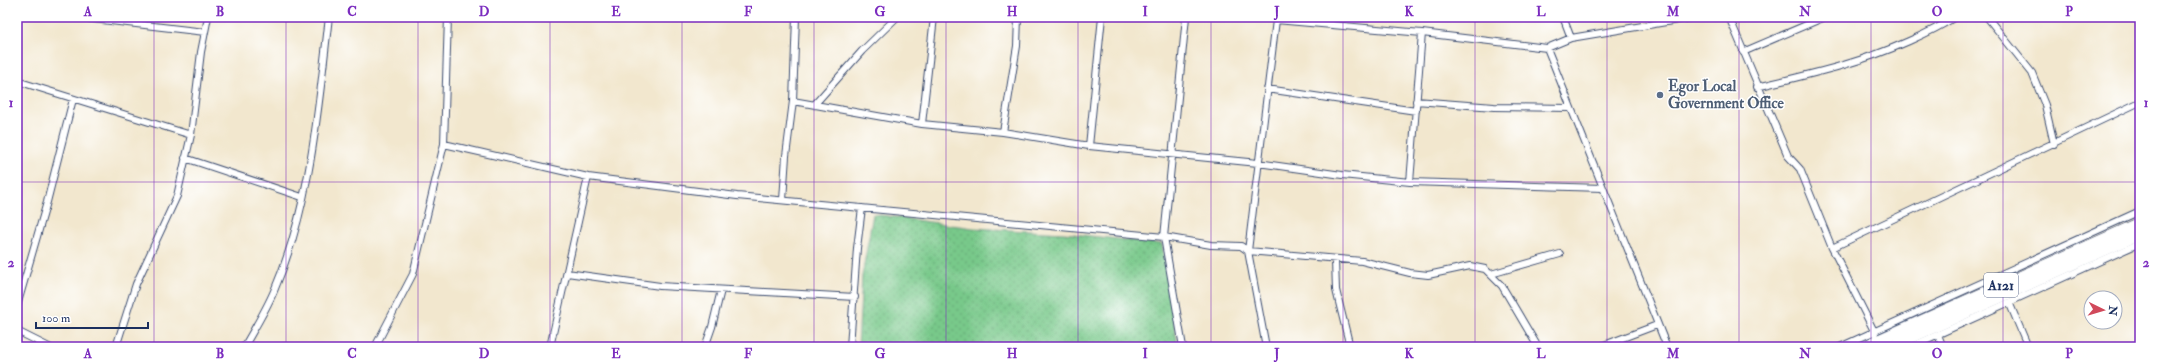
<svg xmlns="http://www.w3.org/2000/svg" width="2157" height="364" viewBox="0 0 2157 364" font-family="'IM FELL Double Pica',serif">
  <style>
    .grass { fill: url(#grass-dots); stroke: #4a7c74 }
    .lines { fill: none; stroke-linecap: round; stroke-linejoin: round }
    .minor-casing { stroke: #3b4b6f; stroke-width: 8 }
    .trunk-casing { stroke: #3b4b6f; stroke-width: 12 }
    .minor { stroke: #fff; stroke-width: 6 }
    .trunk { stroke: #fff; stroke-width: 11 }
    .grid { fill: none; stroke: #7b2cbf; stroke-width: 1; stroke-opacity: 0.55 }
    .service-dot { fill: #5c6f8a; stroke: #fff; stroke-width: 1.5 }
    .labels { text-anchor: middle; dominant-baseline: central; stroke-width: 3; stroke-linejoin: round; paint-order: stroke }
    .shield { fill: #fff; stroke: #5f6d8e; stroke-width: 1 }
    .shield-label { font-size: 14px; font-weight: bold; fill: #1b2f5e }
    .service-label { font-size: 15px; font-weight: bold; fill: #4e5e75; stroke: #fff; text-anchor: start }
    .neatline { fill: none; stroke: #7b2cbf; stroke-width: 1.5 }
    .grid-label { font-size: 13px; text-anchor: middle; font-weight: bold; fill: #7b2cbf }
  </style>
  <defs>
    <pattern id="grass-dots" width="8" height="8" patternUnits="userSpaceOnUse"><rect width="8" height="8" fill="#78c98a"/><path d="M2 2h.1M6 6h.1" fill="none" stroke="#62a474" stroke-width="1.8" stroke-linecap="round"/></pattern>
  </defs>
  <rect width="100%" height="100%" fill="#fff"/>
  <filter id="ink" filterUnits="userSpaceOnUse"><feTurbulence type="fractalNoise" baseFrequency=".025" numOctaves="2"/><feDisplacementMap in="SourceGraphic" scale="8" xChannelSelector="R" yChannelSelector="G"/><feConvolveMatrix kernelMatrix="1 2 1 2 8 2 1 2 1" color-interpolation-filters="sRGB"/></filter>
  <filter id="wash" filterUnits="userSpaceOnUse"><feTurbulence type="fractalNoise" baseFrequency=".012" numOctaves="4" result="noise"/><feDisplacementMap in="SourceGraphic" scale="16" xChannelSelector="R" yChannelSelector="G"/><feGaussianBlur stdDeviation="0.9" result="paint"/><feColorMatrix in="noise" values="0 0 0 0 0 0 0 0 0 0 0 0 0 0 0 0 0 1.4 0 .05"/><feComposite in="paint" operator="in"/></filter>
  <g filter="url(#wash)">
    <rect width="100%" height="100%" fill="#f2e7ce"/>
    <path class="grass" d="M873 214 973 228 1064 233 1162 244 1178 347H858L862 276Z"/>
  </g>
  <g filter="url(#ink)">
    <g class="lines">
      <defs>
        <path id="minor" d="M76 17 205 32
          M1276 17V20L1422 33 1547 48 1571 38 1696 17
          M1563 17 1571 38
          M1729 17 1788 156 1800 169 1832 248 1875 333
          M1987 17 2032 73 2045 105 2054 144
          M1547 48 1667 347
          M1743 52 1825 17
          M17 81 191 135
          M1757 87C1811 74 1858 64 1909 41 1925 34 1940 27 1955 17
          M1267 89 1416 111
          M793 101 922 124 1003 132 1089 146 1258 163 1342 175 1410 182 1603 188
          M1416 101 1494 107 1570 108
          M814 105 862 51 897 17
          M922 124 934 17
          M1003 132 1017 46 1018 17
          M444 144 588 177 737 196 1164 237 1211 245 1241 246 1248 251 1362 261 1410 273 1428 275 1470 266 1485 269 1502 286 1538 347
          M1089 146 1102 17
          M185 158 302 197
          M1410 182 1422 33
          M783 200 786 156 793 101 796 17
          M1832 248 2140 102
          M1335 260 1336 290 1350 347
          M567 273 660 286 855 297
          M1491 274 1560 254
          M2009 302 2028 347
          M17 306 47 202 73 99
          M17 331 49 347
          M1938 335 1943 347
          M116 347 136 284 177 196 191 135 201 52 208 17
          M244 347C254 329 266 310 274 291 311 205 318 109 329 17
          M375 347 413 274 444 144 448 17
          M550 347 588 177
          M705 347 712 327 721 290
          M850 347 857 248 862 208
          M1183 347 1164 237 1186 17
          M1266 347 1248 251 1276 20
          M1599 347 1657 325
          M1840 347 2140 211
          M1910 347 2140 243"/>
        <path id="trunk" d="M1863 347 2140 223
          M1890 347 2140 234"/>
      </defs>
      <use href="#minor" class="minor-casing"/>
      <use href="#trunk" class="trunk-casing"/>
      <use href="#minor" class="minor"/>
      <use href="#trunk" class="trunk"/>
    </g>
  </g>
  <path class="grid" d="M154 17V347M286 17V347M418 17V347M550 17V347M682 17V347M814 17V347M946 17V347M1078 17V347M1211 17V347M1343 17V347M1475 17V347M1607 17V347M1739 17V347M1871 17V347M2003 17V347M17 182H2140"/>
  <circle class="service-dot" cx="1660" cy="95" r="4"/>
  <g class="labels">
    <rect class="shield" x="1984" y="273" width="34" height="24" rx="3"/>
    <g class="shield-label">
      <text x="2001" y="285">A121</text>
    </g>
    <g class="service-label">
      <text x="1668" y="86">Egor Local<tspan x="1668" dy="17">Government Office</tspan></text>
    </g>
  </g>
  <rect width="2157" height="364" fill="none" stroke="#fff" stroke-width="44"/>
  <g transform="translate(2103 310) rotate(95)"><circle r="19" fill="#ffffff" stroke="#a4acbf"/>
  <path d="M0-3L7 15L0 10L-7 15Z" fill="#d1495b"/>
  <text y="-6" font-size="11" font-weight="bold" text-anchor="middle" fill="#1b2f5e">N</text>
  </g>
  <path d="M36 322v6h112v-6" fill="none" stroke="#1b2f5e" stroke-width="2"/>
  <text x="42" y="322" font-size="12" fill="#1b2f5e" stroke="#ffffff" stroke-width="3" paint-order="stroke">100 m</text>
  <rect x="22" y="22" width="2113" height="320" class="neatline"/>
  <g class="grid-label">
    <text x="88" y="16">A</text>
    <text x="220" y="16">B</text>
    <text x="352" y="16">C</text>
    <text x="484" y="16">D</text>
    <text x="616" y="16">E</text>
    <text x="748" y="16">F</text>
    <text x="880" y="16">G</text>
    <text x="1012" y="16">H</text>
    <text x="1145" y="16">I</text>
    <text x="1277" y="16">J</text>
    <text x="1409" y="16">K</text>
    <text x="1541" y="16">L</text>
    <text x="1673" y="16">M</text>
    <text x="1805" y="16">N</text>
    <text x="1937" y="16">O</text>
    <text x="2069" y="16">P</text>
    <text x="11" y="107">1</text>
    <text x="2146" y="107">1</text>
    <text x="11" y="267">2</text>
    <text x="2146" y="267">2</text>
    <text x="88" y="358">A</text>
    <text x="220" y="358">B</text>
    <text x="352" y="358">C</text>
    <text x="484" y="358">D</text>
    <text x="616" y="358">E</text>
    <text x="748" y="358">F</text>
    <text x="880" y="358">G</text>
    <text x="1012" y="358">H</text>
    <text x="1145" y="358">I</text>
    <text x="1277" y="358">J</text>
    <text x="1409" y="358">K</text>
    <text x="1541" y="358">L</text>
    <text x="1673" y="358">M</text>
    <text x="1805" y="358">N</text>
    <text x="1937" y="358">O</text>
    <text x="2069" y="358">P</text>
  </g>
</svg>
